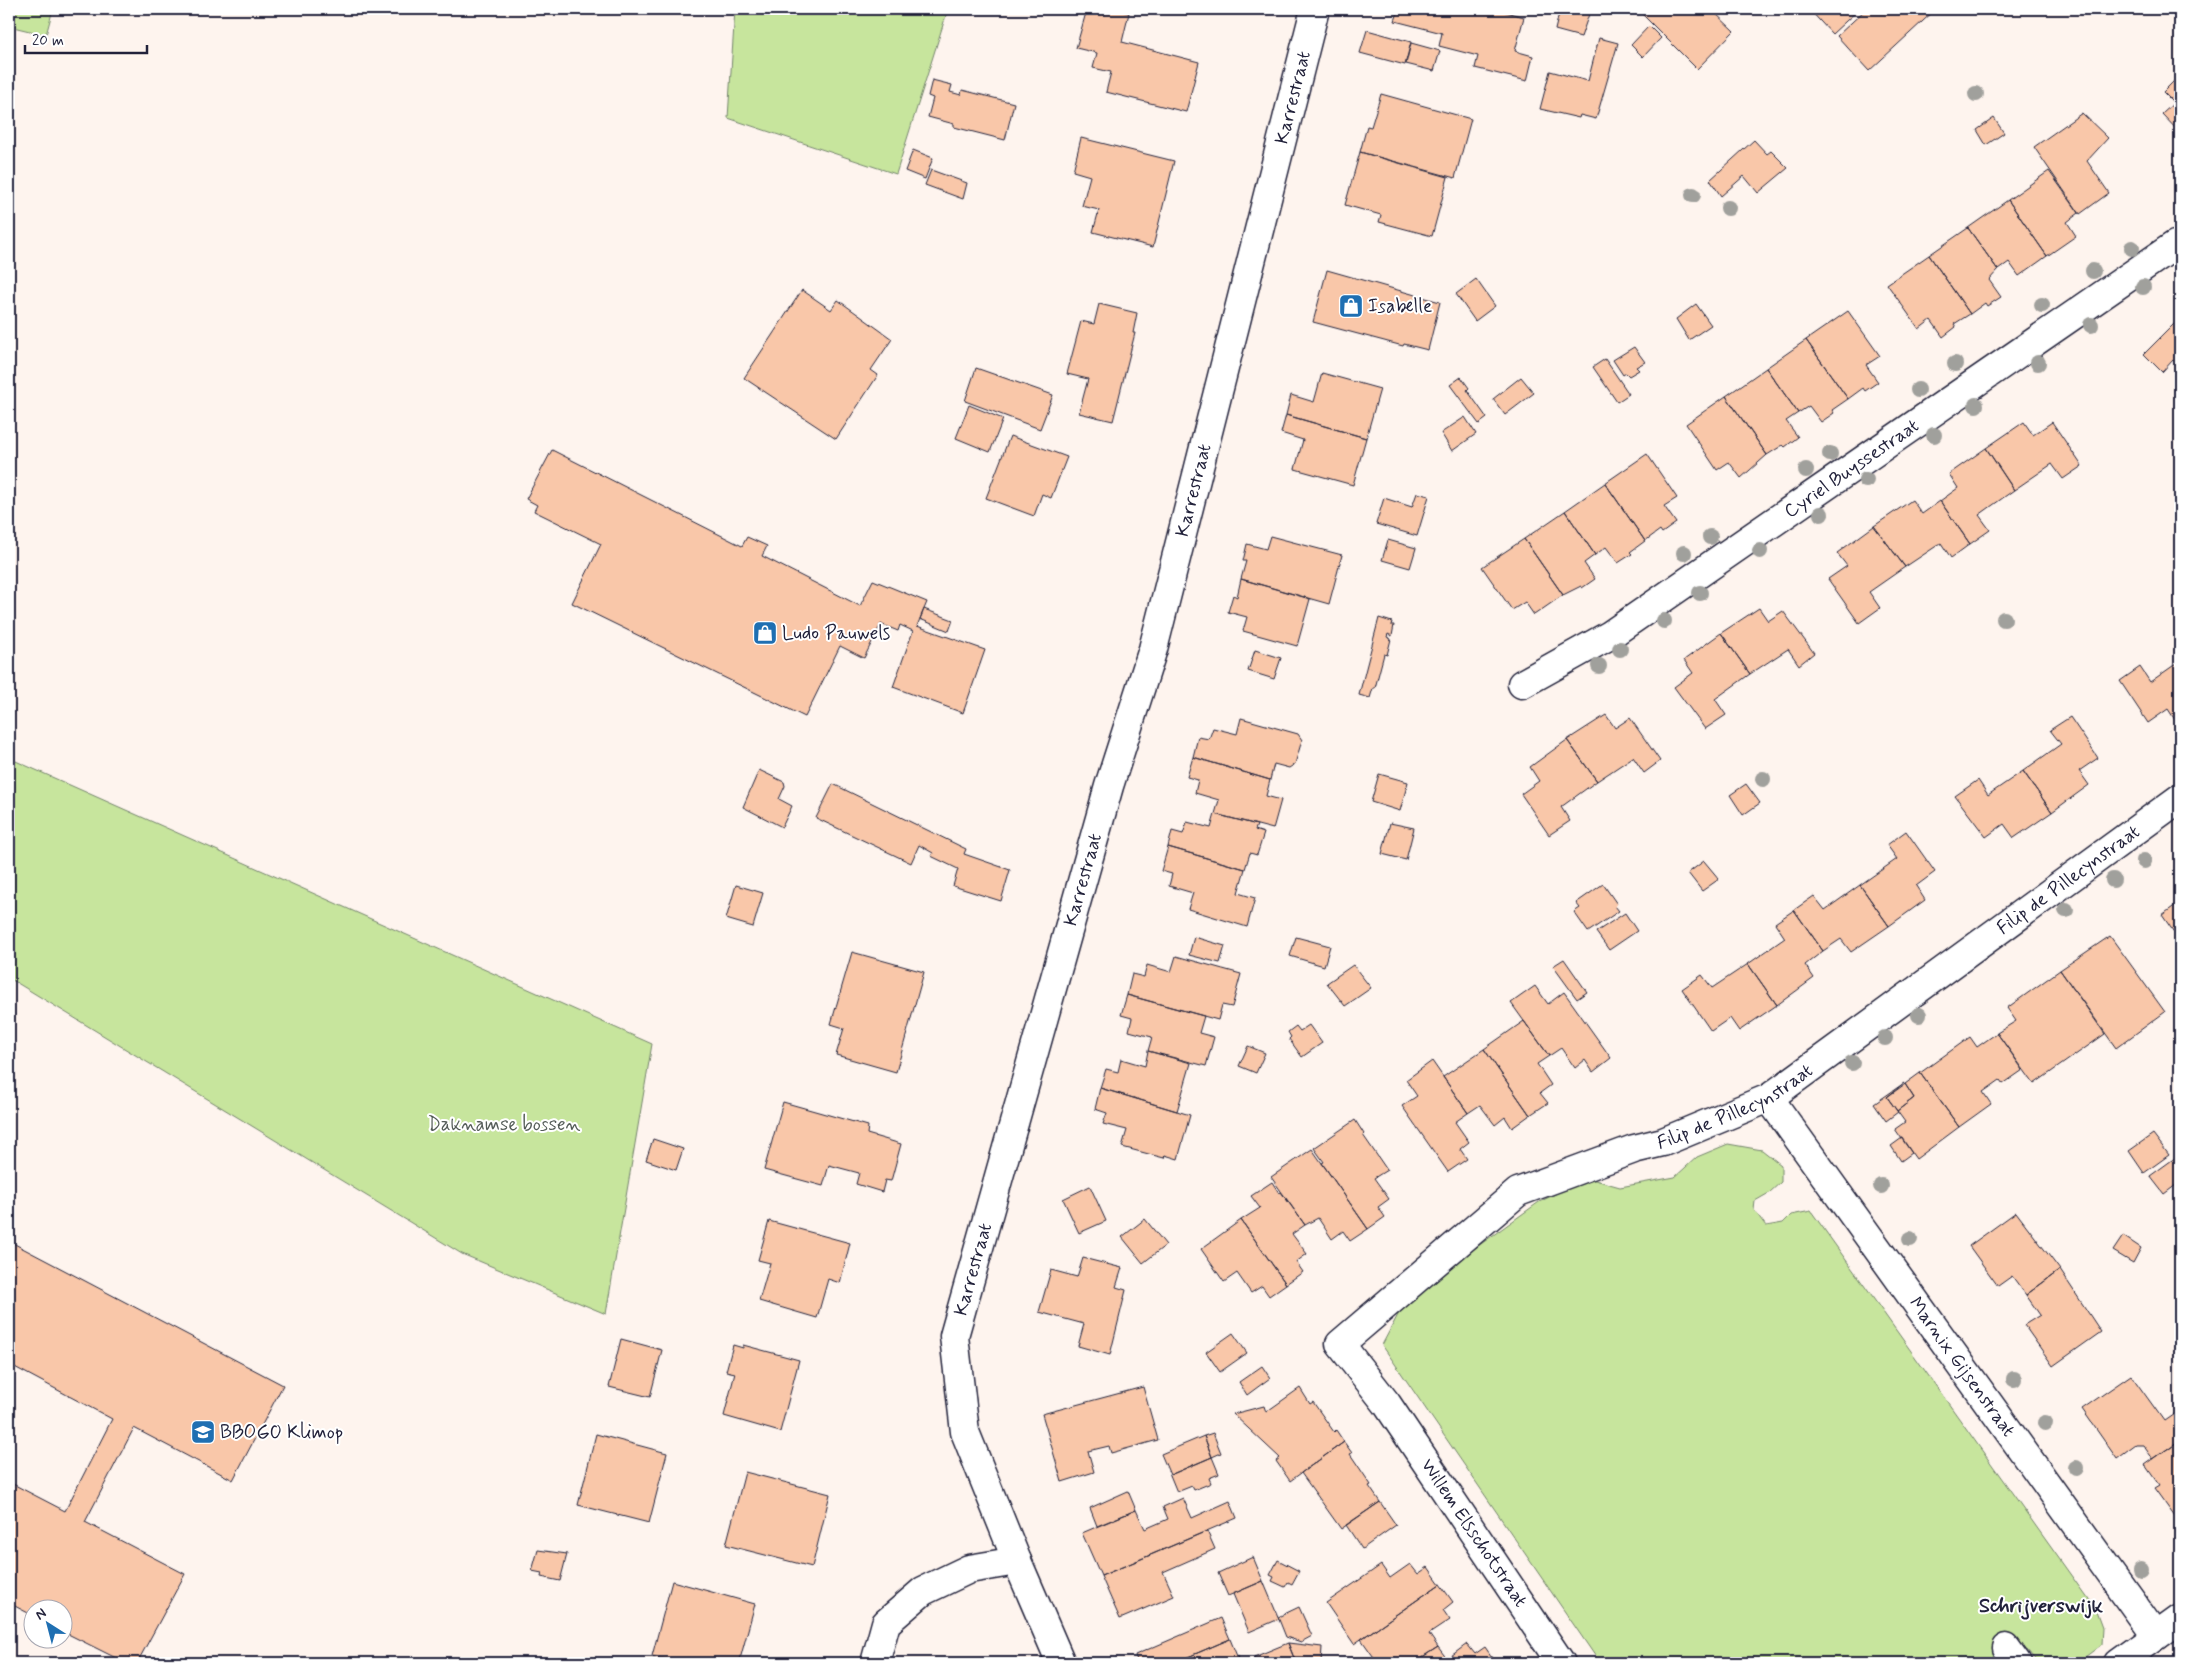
<svg xmlns="http://www.w3.org/2000/svg" width="2189" height="1672" viewBox="0 0 2189 1672" font-family="Mynerve,sans-serif">
  <style>
    .green { fill: #c7e59d; stroke: #74846c }
    .building { fill: #f9c7a9; stroke: #22223b }
    .lines { fill: none; stroke-linecap: round; stroke-linejoin: round }
    .minor-casing { stroke: #22223b; stroke-width: 31 }
    .minor { stroke: #fff; stroke-width: 28 }
    .tree { fill: #a0a09c }
    .labels { text-anchor: middle; dominant-baseline: central; stroke-width: 4; stroke-linejoin: round; paint-order: stroke }
    .street-label { font-size: 19px; fill: #22223b; stroke: #fff }
    .poi-label { font-size: 19px; fill: #22223b; stroke: #fff; text-anchor: start }
    .park-label { font-size: 19px; fill: #545c58; stroke: #fff }
    .neighbourhood-label { font-size: 20px; font-weight: bold; fill: #22223b; stroke: #fff }
  </style>
  <rect width="100%" height="100%" fill="#fef4ee"/>
  <filter id="ink" filterUnits="userSpaceOnUse"><feTurbulence type="fractalNoise" baseFrequency=".02" numOctaves="2"/><feDisplacementMap in="SourceGraphic" scale="10" xChannelSelector="R" yChannelSelector="G"/><feConvolveMatrix kernelMatrix="1 2 1 2 8 2 1 2 1" color-interpolation-filters="sRGB"/></filter>
  <g filter="url(#ink)">
    <path class="green" d="M9 9H53L46 35 9 26Z
      M735 9H948L896 174 728 118Z
      M9 758 652 1044 606 1314 462 1254 9 978Z
      M1728 1144 1762 1150 1781 1165V1182L1769 1193 1755 1201 1754 1210 1766 1226 1783 1223 1791 1215 1811 1211 2095 1609 2102 1628 2101 1645 2077 1663H2038L2027 1650 2006 1663H1600L1382 1345 1400 1311 1431 1280 1539 1202 1588 1178 1620 1187 1675 1177 1697 1157Z"/>
    <path class="building" d="M1087 9H1114L1129 13 1122 42 1199 62 1186 112 1106 92 1111 72 1093 68 1097 53 1076 48Z
      M1399 9H1495L1524 17 1515 51 1533 56 1527 81 1475 68 1478 56 1439 46 1442 33 1395 21Z
      M1560 9H1575L1589 14 1581 37 1555 30Z
      M1637 9H1711L1734 31 1697 69Z
      M1809 9H1859L1832 34Z
      M1866 9H1936L1869 71 1837 36Z
      M1649 26 1661 38 1643 57 1631 45Z
      M1367 30 1411 42 1405 65 1360 53Z
      M1599 38 1618 43 1596 119 1580 115 1579 118 1540 109 1550 71 1588 81Z
      M1411 43 1440 51 1434 71 1406 64Z
      M2180 75V133L2162 114 2174 103 2163 92Z
      M932 80 952 85 950 92 961 95 962 90 1014 103 1005 140 954 127V124L928 117 933 98 928 96Z
      M1381 94 1471 119 1455 178 1360 152 1367 126 1371 127Z
      M2082 113 2108 138 2087 161 2109 193 2080 214 2034 147Z
      M1994 118 2004 133 1986 145 1977 130Z
      M1081 138 1174 161 1153 247 1093 232 1099 210 1082 206 1090 176 1073 171Z
      M1754 140 1767 154 1771 151 1788 168 1758 193 1744 176 1721 196 1710 180Z
      M913 150 933 158 925 179 905 171Z
      M1360 152 1448 177 1432 236 1379 222 1381 215 1345 205Z
      M931 170 967 183 963 199 925 185Z
      M2049 171 2079 213 2067 222 2076 236 2047 256 2008 200Z
      M2008 200 2047 256 2019 276 2009 262 1998 270 1968 228Z
      M1968 228 1998 270 1989 280 2001 297 1987 306 1985 303 1970 314 1929 255Z
      M1929 255 1970 314 1954 324 1956 327 1943 337 1931 320 1919 329 1887 284Z
      M1327 270 1440 302 1428 350 1404 344 1403 346 1313 322Z
      M1476 279 1495 306 1475 321 1456 294Z
      M802 290 831 310 838 300 892 339 871 370 878 375 836 439 744 378Z
      M1099 304 1137 313 1133 333H1135L1113 421 1079 413 1088 379 1067 374 1081 321 1094 324Z
      M1696 304 1711 325 1689 340 1676 319Z
      M1848 311 1880 356 1866 365 1878 382 1865 391 1863 388 1848 399 1806 340Z
      M2179 319 2180 367 2173 360 2162 372 2144 354Z
      M1806 340 1848 399 1832 410 1834 413 1821 422 1809 406 1798 413 1766 368Z
      M1634 347 1645 362 1636 367 1639 370 1629 376 1626 373 1623 375 1613 360Z
      M1605 359 1629 394 1617 402 1593 367Z
      M976 368 1053 395 1040 429 965 401Z
      M1766 368 1798 413 1786 421 1798 437 1785 447 1783 445 1767 455 1726 396Z
      M1322 373 1380 389 1366 438 1286 415 1291 395 1314 402Z
      M1461 377 1469 388 1467 390 1487 418 1479 424 1450 385Z
      M1521 377 1534 393 1505 415 1493 399Z
      M1726 396 1767 455 1741 478 1729 462 1717 470 1686 424Z
      M969 405 1003 419 990 452 956 438Z
      M1286 415 1366 438 1353 485 1295 469 1303 440 1281 433Z
      M1465 417 1476 434 1452 451 1441 433Z
      M2024 422 2033 435 2052 422 2082 466 2063 479 2052 464 2014 490 1986 448Z
      M1010 436 1067 457 1051 498 1042 494 1034 516 986 498Z
      M1986 448 2014 490 1979 515 1990 530 1970 544 1940 501 1958 488 1949 474Z
      M552 450 742 546 747 537 767 546 762 556 860 606 873 580 927 602 917 626 985 650 963 713 893 687 913 631 900 625 898 631 881 624 864 658 840 646 805 717 572 603 601 544 534 511 537 505 526 499Z
      M1647 454 1677 498 1664 506 1676 523 1662 533 1660 530 1645 541 1605 483Z
      M1605 483 1645 541 1630 552 1632 554 1618 563 1606 547 1595 555 1565 511Z
      M1417 493 1429 496 1417 536 1376 524 1384 498 1412 507Z
      M1912 500 1922 514 1940 501 1970 544 1951 558 1941 543 1905 567 1874 526Z
      M1565 511 1595 555 1584 563 1595 579 1582 588 1581 586 1563 595 1524 539Z
      M1874 526 1905 567 1869 592 1880 608 1859 623 1828 579 1847 566 1837 553Z
      M1270 536 1342 555 1329 604 1241 579 1246 561H1243L1247 544 1266 549Z
      M1524 539 1563 595 1534 615 1525 602 1512 610 1482 567Z
      M1388 540 1416 548 1410 568 1382 560Z
      M1241 579 1310 599 1297 646 1243 631 1247 617 1228 612 1233 595 1237 597Z
      M1759 608 1768 621 1783 611 1814 653 1799 665 1788 649 1750 674 1721 633Z
      M924 609 953 620 949 631 920 619Z
      M1379 618 1392 622 1391 625H1394L1392 636 1388 634 1387 637 1391 639 1387 655 1384 654 1375 688H1373L1370 698 1359 695Z
      M1721 633 1750 674 1715 699 1726 715 1705 729 1674 687 1693 673 1684 660Z
      M1255 650 1281 658 1274 679 1248 671Z
      M2180 661V720L2177 723 2168 709 2148 723 2120 681 2140 667 2150 682Z
      M1606 715 1615 728 1630 718 1660 761 1644 773 1633 757 1597 781 1567 740Z
      M2070 717 2098 758 2079 771 2089 785 2052 812 2023 771 2061 744 2050 730Z
      M1241 718 1298 734 1302 740 1295 764 1289 768 1274 764 1270 780 1193 757 1198 737 1209 739 1213 728 1237 734Z
      M1567 740 1597 781 1561 807 1570 821 1549 835 1521 794 1539 781 1530 767Z
      M1193 757 1270 780 1266 796 1281 800 1273 829 1215 814 1219 800 1195 793 1198 780 1187 777Z
      M759 770 784 782 785 786 779 799 792 806 782 827 743 807Z
      M2023 771 2052 812 2014 838 2004 824 1986 837 1955 796 1978 780 1988 795Z
      M1379 774 1408 782 1400 811 1371 802Z
      M833 784 966 849 964 854 1010 870 1001 901 953 886 958 869 931 856 933 853 919 845 911 863 816 818Z
      M1746 784 1760 803 1743 815 1730 795Z
      M1215 814 1257 825 1255 830 1264 833 1257 855 1250 853 1245 869 1168 847 1172 831 1183 834 1187 822 1211 828Z
      M1390 823 1414 828 1406 860 1382 854Z
      M1906 831 1935 872 1916 886 1925 900 1889 926 1860 885 1897 859 1887 845Z
      M1168 847 1245 869 1238 893 1255 898 1247 927 1188 909 1193 893 1169 886 1172 874 1161 871Z
      M1704 861 1719 879 1702 891 1688 873Z
      M2180 874V888L2174 878Z
      M1603 884 1617 904 1615 906 1619 911 1588 932 1574 912 1580 908 1576 903Z
      M736 885 763 893 753 927 726 919Z
      M1860 885 1889 926 1851 952 1841 939 1823 951 1794 910 1814 896 1825 910Z
      M2180 902V941L2162 915Z
      M1794 910 1823 951 1805 965 1814 978 1777 1005 1748 964 1785 938 1775 923Z
      M1625 913 1637 931 1609 950 1596 932Z
      M2110 936 2165 1012 2116 1048 2060 970Z
      M1194 937 1225 946 1220 963 1189 955Z
      M1296 937 1330 946 1324 966 1290 956Z
      M852 952 924 972 896 1072 836 1055 844 1028 831 1024Z
      M1176 956 1241 974 1232 1007 1222 1005 1218 1020 1127 995 1132 974 1144 977 1147 965 1171 972Z
      M1564 959 1587 992 1577 999 1553 966Z
      M1748 964 1777 1005 1739 1031 1730 1018 1711 1031 1682 989 1702 975 1712 988Z
      M1353 965 1371 988 1345 1006 1327 983Z
      M2060 970 2105 1034 2034 1084 1997 1033 2016 1021 2007 1008Z
      M1535 986 1548 1004 1564 992 1611 1058 1593 1072 1585 1060 1575 1068 1561 1048 1549 1056 1511 1003Z
      M1127 995 1204 1016 1199 1033 1214 1037 1206 1066 1148 1051 1152 1037 1129 1031 1132 1018 1121 1015Z
      M1524 1021 1549 1056 1537 1064 1551 1085 1540 1093 1548 1103 1530 1115 1484 1049Z
      M1309 1025 1322 1043 1302 1057 1289 1039 1291 1037 1288 1032 1296 1026 1300 1031Z
      M1997 1033 2023 1070 2003 1084 2000 1080 1983 1092 1991 1104 1959 1127 1920 1073 1970 1037 1977 1047Z
      M1248 1046 1265 1053 1256 1073 1239 1066Z
      M1484 1049 1530 1115 1512 1128 1505 1117 1495 1125 1480 1105 1468 1113 1443 1077Z
      M1148 1051 1191 1063 1177 1111 1100 1088 1106 1069 1118 1072 1121 1059 1145 1066Z
      M1432 1061 1468 1113 1455 1122 1469 1142 1460 1149 1467 1159 1448 1172 1402 1106 1417 1096 1406 1080Z
      M1920 1073 1959 1127 1916 1159 1895 1129 1905 1122 1897 1111 1914 1098 1905 1084Z
      M1904 1083 1887 1097 1898 1112 1886 1121 1874 1104Z
      M1905 1084 1914 1098 1897 1111 1887 1097Z
      M1100 1088 1190 1115 1178 1159 1165 1155 1164 1158 1122 1147 1127 1130 1103 1124 1107 1113 1095 1109Z
      M783 1102 868 1126 867 1134 901 1144 891 1181 885 1180 882 1192 856 1184 859 1173 829 1165 823 1186 764 1170Z
      M1355 1120 1364 1134 1363 1135 1387 1170 1374 1178 1389 1199 1378 1207 1385 1217 1368 1229 1322 1163 1324 1162 1314 1148Z
      M2153 1134 2169 1155 2144 1173 2129 1151Z
      M1902 1138 1912 1153 1901 1161 1891 1146Z
      M653 1139 683 1149 676 1170 646 1160Z
      M1312 1149 1368 1229 1350 1241 1343 1231 1332 1239 1318 1218 1305 1225 1271 1177Z
      M2179 1155 2180 1182 2164 1194 2150 1176Z
      M1272 1182 1279 1193 1281 1192 1305 1225 1292 1234 1307 1254 1296 1262 1303 1272 1286 1284 1241 1220 1260 1208 1251 1196Z
      M1090 1186 1106 1221 1079 1233 1063 1199Z
      M2016 1212 2060 1270 2026 1295 2012 1276 1998 1286 1969 1246Z
      M1145 1219 1166 1245 1143 1263 1122 1237Z
      M1241 1220 1286 1284 1269 1296 1262 1286 1251 1293 1237 1273 1224 1282 1201 1249Z
      M769 1221 850 1243 840 1283 828 1279 817 1318 759 1301 770 1263 758 1260Z
      M2123 1236 2141 1248 2133 1263 2113 1251Z
      M9 1241 283 1385 233 1480 134 1428 85 1522 185 1574 137 1663H126L62 1631V1610H32V1615L9 1603V1482L65 1511 112 1419 9 1364Z
      M1083 1258 1122 1268 1116 1287 1126 1290 1110 1355 1078 1346 1084 1324 1039 1312 1051 1270 1077 1277Z
      M2060 1270 2101 1332 2053 1366 2024 1325 2040 1315 2026 1295Z
      M1233 1333 1247 1353 1220 1372 1206 1352Z
      M621 1339 662 1350 650 1397 609 1387Z
      M733 1345 743 1348V1345L799 1360 780 1432 724 1416 735 1373 726 1371Z
      M1262 1366 1270 1378 1247 1395 1239 1382Z
      M2131 1375 2164 1421 2180 1410V1440L2153 1459 2143 1445H2136L2117 1459 2082 1409Z
      M1143 1387 1158 1440 1111 1453 1109 1446 1088 1451 1094 1472 1062 1482 1042 1414Z
      M1300 1388 1310 1404 1313 1402 1334 1432 1336 1430 1344 1442 1290 1481 1276 1461 1280 1458 1233 1414 1264 1406 1266 1412Z
      M1213 1433 1221 1453 1212 1457 1204 1436Z
      M596 1434 667 1453 649 1523 578 1505Z
      M1204 1436 1212 1457 1170 1475 1161 1454Z
      M2180 1440V1513L2175 1517 2154 1488 2159 1485 2145 1465Z
      M1344 1442 1352 1453 1350 1454 1371 1485 1369 1486 1380 1502 1341 1529 1301 1473Z
      M1212 1457 1219 1474 1209 1478 1211 1483 1194 1490 1192 1486 1177 1492 1170 1475Z
      M745 1472 830 1494 812 1567 726 1545Z
      M1128 1491 1136 1510 1097 1526 1090 1508Z
      M1183 1498 1192 1518 1230 1501 1237 1518 1101 1576 1082 1533 1136 1510 1145 1529 1168 1519 1163 1507Z
      M1380 1502 1396 1525 1362 1549 1346 1525Z
      M1207 1531 1215 1549 1163 1572 1174 1596 1120 1619 1101 1576Z
      M538 1550 567 1554 560 1581 541 1577 542 1573 532 1571Z
      M1253 1557 1263 1581 1228 1596 1218 1573Z
      M1278 1560 1299 1571 1292 1584 1288 1582 1285 1587 1272 1581 1274 1577 1270 1575Z
      M1410 1564 1418 1574 1428 1567 1440 1584 1354 1644 1326 1603 1381 1565 1390 1578Z
      M672 1581 755 1604 739 1663H678L652 1656Z
      M1263 1581 1279 1619 1249 1632 1233 1594Z
      M1440 1584 1453 1602 1443 1610 1450 1620 1429 1634 1438 1647 1413 1663H1378L1361 1639Z
      M1299 1607 1312 1636 1301 1642 1286 1637 1278 1617Z
      M1221 1618 1230 1639 1174 1663H1138L1135 1655Z
      M1230 1639 1239 1661 1233 1663H1174Z
      M1288 1643 1322 1647 1321 1663H1296Z
      M1288 1643 1296 1663H1256L1254 1657Z
      M1467 1644 1475 1654 1485 1647 1496 1663H1413L1438 1647 1447 1659Z"/>
    <g class="lines">
      <defs>
        <g id="minor">
          <path id="s1" d="M1522 684 1610 635 2175 245 2180 250"/>
          <path id="s2" d="M1769 1098 2156 1636"/>
          <path d="M2006 1648 2017 1663"/>
          <path d="M875 1663 886 1623 923 1591 969 1569 1017 1561"/>
          <path id="s3" d="M1061 1663 1017 1561 965 1432 954 1336 1109 786 1153 649 1315 9"/>
          <path id="s4" d="M1561 1663 1387 1404 1340 1344 1518 1192 1634 1149 1663 1142 1769 1098 2180 798"/>
          <path d="M2119 1663 2180 1619"/>
        </g>
      </defs>
      <use href="#minor" class="minor-casing"/>
      <use href="#minor" class="minor"/>
    </g>
    <g class="tree">
      <circle cx="1976" cy="94" r="8"/>
      <circle cx="1693" cy="195" r="8"/>
      <circle cx="1728" cy="208" r="8"/>
      <circle cx="2132" cy="248" r="8"/>
      <circle cx="2093" cy="271" r="8"/>
      <circle cx="2143" cy="287" r="8"/>
      <circle cx="2042" cy="305" r="8"/>
      <circle cx="2091" cy="325" r="8"/>
      <circle cx="2038" cy="363" r="8"/>
      <circle cx="1955" cy="364" r="8"/>
      <circle cx="1918" cy="390" r="8"/>
      <circle cx="1976" cy="405" r="8"/>
      <circle cx="1934" cy="435" r="8"/>
      <circle cx="1830" cy="454" r="8"/>
      <circle cx="1806" cy="470" r="8"/>
      <circle cx="1866" cy="480" r="8"/>
      <circle cx="1821" cy="514" r="8"/>
      <circle cx="1710" cy="537" r="8"/>
      <circle cx="1760" cy="551" r="8"/>
      <circle cx="1684" cy="553" r="8"/>
      <circle cx="1700" cy="593" r="8"/>
      <circle cx="2004" cy="619" r="8"/>
      <circle cx="1664" cy="621" r="8"/>
      <circle cx="1620" cy="649" r="8"/>
      <circle cx="1599" cy="666" r="8"/>
      <circle cx="1763" cy="779" r="8"/>
      <circle cx="2144" cy="861" r="8"/>
      <circle cx="2113" cy="880" r="8"/>
      <circle cx="2066" cy="910" r="8"/>
      <circle cx="1919" cy="1015" r="8"/>
      <circle cx="1885" cy="1038" r="8"/>
      <circle cx="1852" cy="1063" r="8"/>
      <circle cx="1881" cy="1186" r="8"/>
      <circle cx="1910" cy="1239" r="8"/>
      <circle cx="2014" cy="1379" r="8"/>
      <circle cx="2045" cy="1423" r="8"/>
      <circle cx="2076" cy="1468" r="8"/>
      <circle cx="2141" cy="1570" r="8"/>
    </g>
  </g>
  <defs>
    <symbol id="shop-square" viewBox="-11 -11 22 22"><rect x="-9" y="-9" width="18" height="18" rx="4" fill="#1f6fb2" stroke="#fff"/><path d="M-5-2.5h2.3a2.7 3.5 0 0 1 5.4 0H5L5.5 6h-11ZM-1.5-2.5h3a1.5 2.3 0 0 0-3 0Z" fill="#fff"/></symbol>
    <symbol id="school-square" viewBox="-11 -11 22 22"><rect x="-9" y="-9" width="18" height="18" rx="4" fill="#1f6fb2" stroke="#fff"/><path d="M0-5L7-2L0 1L-7-2ZM-4 1L0 2.5L4 1V4Q0 6-4 4Z" fill="#fff"/></symbol>
  </defs>
  <g fill-rule="evenodd">
    <use href="#shop-square" x="1337" y="292" width="28" height="28"/>
    <use href="#shop-square" x="751" y="619" width="28" height="28"/>
    <use href="#school-square" x="189" y="1418" width="28" height="28"/>
  </g>
  <g class="labels">
    <g class="street-label">
      <text stroke="none"><textPath href="#s3" startOffset="1631">Karrestraat</textPath></text>
      <text stroke="none"><textPath href="#s1" startOffset="394">Cyriel Buyssestraat</textPath></text>
      <text stroke="none"><textPath href="#s3" startOffset="1226">Karrestraat</textPath></text>
      <text stroke="none"><textPath href="#s3" startOffset="821">Karrestraat</textPath></text>
      <text stroke="none"><textPath href="#s4" startOffset="1261">Filip de Pillecynstraat</textPath></text>
      <text stroke="none"><textPath href="#s4" startOffset="856">Filip de Pillecynstraat</textPath></text>
      <text stroke="none"><textPath href="#s3" startOffset="416">Karrestraat</textPath></text>
      <text stroke="none"><textPath href="#s2" startOffset="331">Marnix Gijsenstraat</textPath></text>
      <text transform="translate(1474 1533) rotate(56)">Willem Elsschotstraat</text>
    </g>
    <g class="poi-label">
      <text x="1368" y="306">Isabelle</text>
      <text x="782" y="633">Ludo Pauwels</text>
      <text x="220" y="1432">BBOGO Klimop</text>
    </g>
    <g class="park-label">
      <text x="504" y="1124">Daknamse bossen</text>
    </g>
    <g class="neighbourhood-label">
      <text x="2041" y="1606">Schrijverswijk</text>
    </g>
  </g>
  <rect width="2189" height="1672" fill="none" stroke="#fff" stroke-width="30"/>
  <rect x="15" y="15" width="2159" height="1642" fill="none" stroke="#22223b" stroke-width="2" filter="url(#ink)"/>
  <g transform="translate(48 1624) rotate(324)"><circle r="24" fill="#ffffff" stroke="#a7a7b1"/>
  <path d="M0-4L9 19L0 12L-9 19Z" fill="#1f6fb2"/>
  <text y="-8" font-size="14" font-weight="bold" text-anchor="middle" fill="#22223b">N</text>
  </g>
  <path d="M25 45v8h122v-8" fill="none" stroke="#22223b" stroke-width="2.5"/>
  <text x="32" y="45" font-size="15" fill="#22223b" stroke="#ffffff" stroke-width="4" paint-order="stroke">20 m</text>
</svg>
